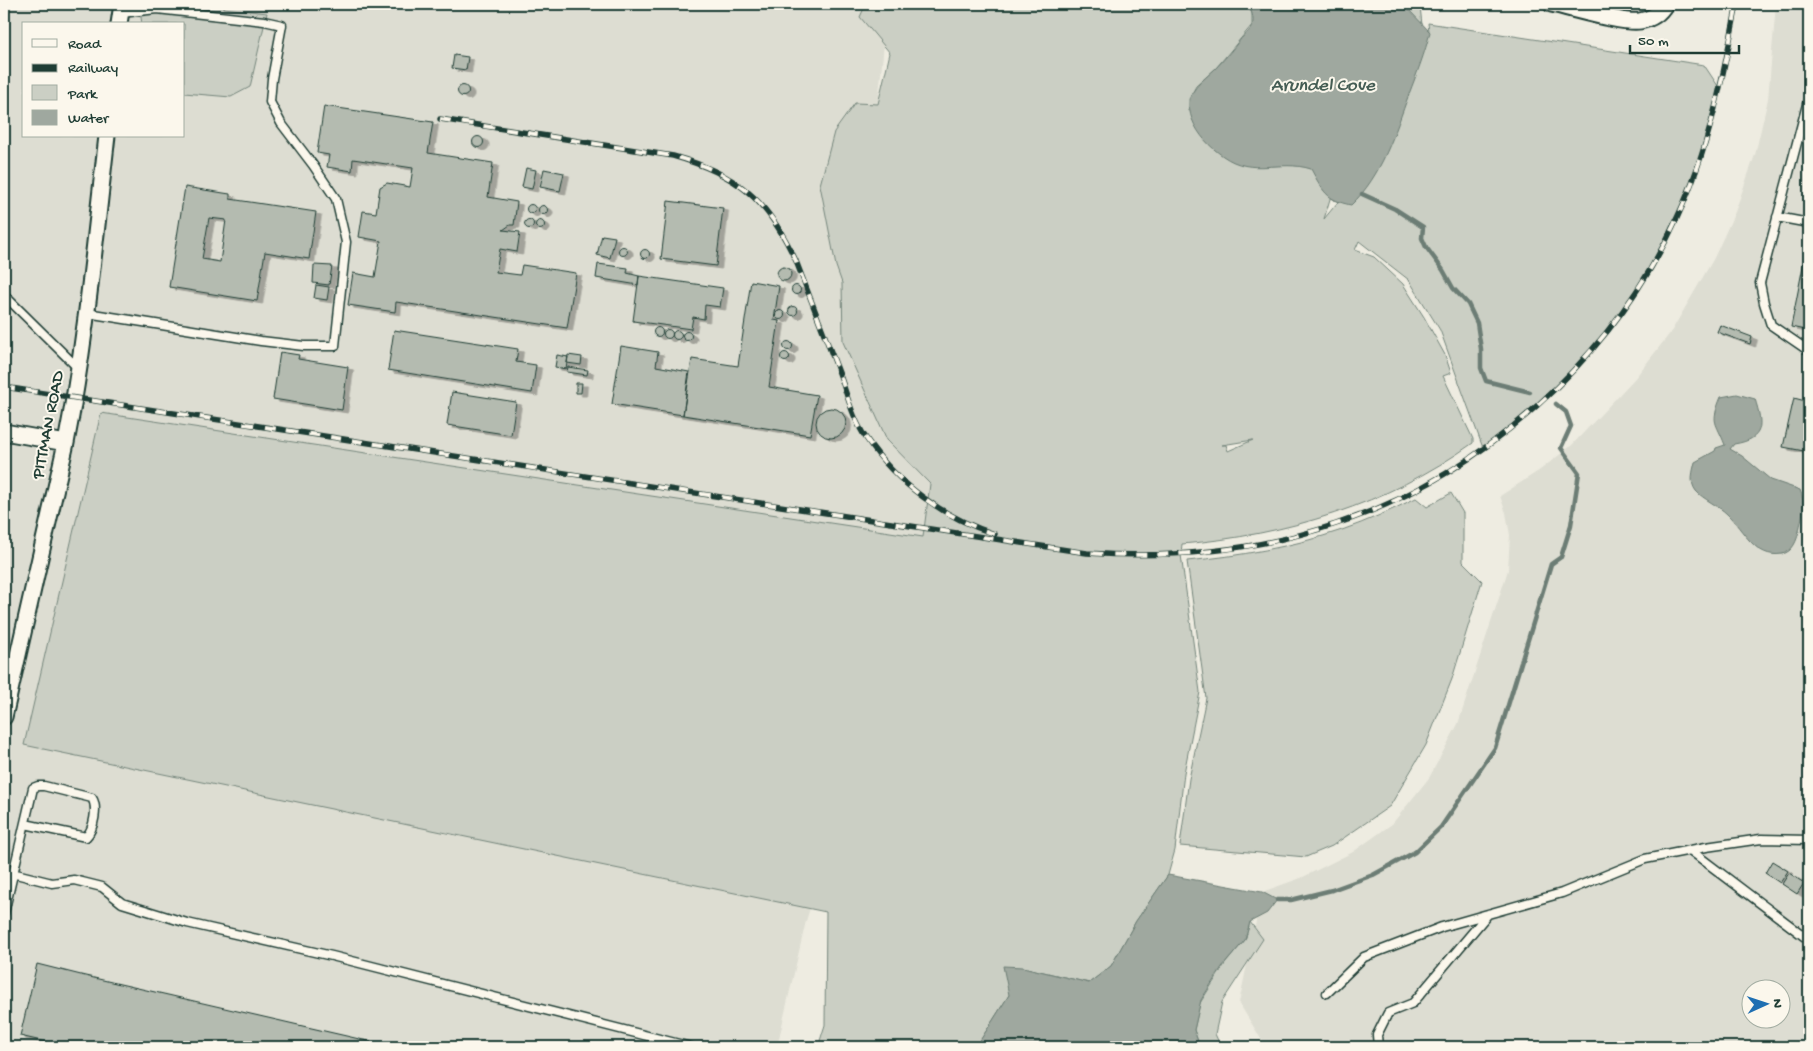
<svg xmlns="http://www.w3.org/2000/svg" width="1813" height="1051" viewBox="0 0 1813 1051" font-family="'Gochi Hand',sans-serif">
  <style>
    .built { fill: #ddddd2; fill-rule: evenodd }
    .green { fill: #cbcfc4; stroke: #75867c; fill-rule: evenodd }
    .water { fill: #9fa89f; stroke: #6c7d74 }
    .lines { fill: none; stroke-linecap: round; stroke-linejoin: round }
    .stream { stroke: #6c7d74; stroke-width: 4.5 }
    .building { fill: #b4bbb0; stroke: #1f3d34; fill-rule: evenodd; filter: url(#shadow) }
    .service-casing { stroke: #1f3d34; stroke-width: 11 }
    .minor-casing { stroke: #1f3d34; stroke-width: 19 }
    .service { stroke: #fbf7ec; stroke-width: 8 }
    .minor { stroke: #fbf7ec; stroke-width: 15 }
    .rail-casing { stroke: #1f3d34; stroke-width: 5.5 }
    .rail { stroke: #fbf7ec; stroke-width: 4; stroke-dasharray: 11; stroke-linecap: butt }
    .labels { text-anchor: middle; dominant-baseline: central; stroke-width: 4; stroke-linejoin: round; paint-order: stroke }
    .street-label { font-size: 18px; fill: #1f3d34; stroke: #fbf7ec }
    .water-label { font-size: 19px; font-style: italic; fill: #455d54; stroke: #fbf7ec }
  </style>
  <defs>
    <filter id="shadow"><feDropShadow dx="5.5" dy="3" stdDeviation="0" flood-color="#0004"/></filter>
  </defs>
  <rect width="100%" height="100%" fill="#eeece1"/>
  <filter id="ink" filterUnits="userSpaceOnUse"><feTurbulence type="fractalNoise" baseFrequency=".02" numOctaves="2"/><feDisplacementMap in="SourceGraphic" scale="10" xChannelSelector="R" yChannelSelector="G"/><feConvolveMatrix kernelMatrix="1 2 1 2 8 2 1 2 1" color-interpolation-filters="sRGB"/></filter>
  <g filter="url(#ink)">
    <path class="built" d="M4 4H888L878 104 939 495 806 921 777 1047H4ZM24 24H184V136H24Z
      M1776 4H1809V1047H1266L1239 1003 1262 892 1301 878 1353 852 1392 824 1429 778 1458 724 1508 570 1510 535 1506 513 1500 496 1540 470 1572 445 1635 378 1671 332 1714 258 1735 212 1755 155 1768 99ZM1750 988H1780V1018H1750Z"/>
    <path class="green" d="M139 4H224V8L267 13 250 87 231 97 184 93V24H142Z
      M866 4H1248L1252 14V25L1216 68 1196 86 1189 99V111L1354 4H1418L1420 6 1422 25 1429 31 1428 23 1704 65 1720 89C1714 116 1707 143 1698 169 1665 259 1610 339 1540 403 1523 420 1502 433 1483 448L1440 330 1409 280 1359 241 1355 250 1374 257 1403 284 1424 317 1445 355 1451 373 1443 376 1473 439V443C1386 505 1287 535 1182 544L1181 555 1200 692 1184 773 1175 850 1168 875 1136 921 1111 966 1089 983 1023 967 1009 995 976 1047H818L825 1025 826 912 24 745 101 413 923 537 930 484 887 440 843 342 842 283 836 266 820 185 834 132 855 103 878 104 890 53 860 17ZM1330 198 1338 202 1324 219 1330 199ZM1253 440 1228 451 1226 445H1222Z
      M1451 493 1463 513V562L1482 581 1452 679 1426 745 1390 806 1332 846 1306 857 1180 846 1189 779 1206 698 1187 561C1239 556 1292 547 1342 530 1368 521 1392 510 1416 498L1427 507Z
      M1250 922 1263 939 1222 1002 1215 1034 1221 1047H1200L1194 1030 1200 1003 1225 964 1245 940Z"/>
    <path class="water" d="M1248 4H1390L1409 10 1430 32C1425 53 1417 73 1409 94 1395 132 1382 176 1351 205 1326 200 1323 191 1311 169 1279 159 1253 177 1223 156 1210 147 1198 135 1192 119 1183 94 1198 85 1215 69 1224 60 1232 50 1240 40 1243 36 1250 31 1252 26 1255 19 1251 10 1248 4Z
      M1737 394 1755 399C1763 425 1765 439 1734 444L1730 449 1742 456 1771 480 1800 490C1806 503 1802 517 1799 531 1797 540 1793 552 1782 554 1755 559 1744 530 1727 514 1719 506 1703 499 1696 491 1689 482 1693 471 1695 462L1715 451 1716 448 1725 445C1716 421 1710 424 1721 397Z
      M1168 875 1262 892 1277 900 1267 913 1250 922 1245 940 1222 967 1201 1000 1194 1030 1200 1047H976L1009 995 1003 966 1023 967 1089 983 1111 966 1136 921Z"/>
    <g class="lines">
      <path class="stream" d="M1362 194 1395 209 1423 227 1422 238 1426 247 1443 270 1453 288 1468 304 1477 323 1481 349V368L1486 381 1530 392
        M1277 900H1291L1332 890 1373 875 1415 852 1441 827 1495 748 1551 564 1561 557 1571 525 1579 473 1561 448 1571 426 1566 412 1556 404"/>
    </g>
    <path class="building" d="M1603 4H1623L1622 10 1602 6Z
      M454 55 468 57 466 70 452 68Z
      M457.5 91a5.5 5.5 0 1 1 11 0a5.5 5.5 0 1 1-11 0Z
      M324 106 433 122 428 153 493 163 488 197 517 202 514 225H510L503 230 520 232 517 252 500 249 496 272 520 275 522 265 576 273 567 328 396 302 395 312 348 305 353 273 375 277 381 241 359 237 363 211 376 213 380 187 387 183 410 187 413 168 353 159 352 171 327 167 329 155 317 153Z
      M472.5 142a5.5 5.5 0 1 1 11 0a5.5 5.5 0 1 1-11 0Z
      M526 168 536 170 532 189 522 187Z
      M544 169 564 173 560 191 540 187Z
      M185 187 230 194V199L316 212 309 259 265 252 257 301 169 287ZM209 218 226 220 220 262 202 259Z
      M668 201 723 208 716 266 661 259Z
      M526.5 209a4.5 4.5 0 1 1 9 0a4.5 4.5 0 1 1-9 0Z
      M538.5 210a4.5 4.5 0 1 1 9 0a4.5 4.5 0 1 1-9 0Z
      M524.5 224a4.5 4.5 0 1 1 9 0a4.5 4.5 0 1 1-9 0Z
      M535.5 225a4.5 4.5 0 1 1 9 0a4.5 4.5 0 1 1-9 0Z
      M602 235 615 237 610 258 597 255Z
      M618.5 251a4.5 4.5 0 1 1 9 0a4.5 4.5 0 1 1-9 0Z
      M640.5 254a4.5 4.5 0 1 1 9 0a4.5 4.5 0 1 1-9 0Z
      M1804 261 1809 263V331L1791 327Z
      M598 264 628 268 627 273 639 276 638 285 596 278Z
      M314 265 332 266 329 285 313 283Z
      M777 274a7 7 0 1 1 14 0a7 7 0 1 1-14 0Z
      M639 276 723 288 720 307 705 305 704 319 693 317 691 329 633 321Z
      M751 281 779 286 774 320 779 321 769 387 817 395 810 435 683 415 692 359 738 366Z
      M316 285 329 287 327 300 314 298Z
      M791.5 290a4.5 4.5 0 1 1 9 0a4.5 4.5 0 1 1-9 0Z
      M788.5 311a4.5 4.5 0 1 1 9 0a4.5 4.5 0 1 1-9 0Z
      M775.5 315a4.5 4.5 0 1 1 9 0a4.5 4.5 0 1 1-9 0Z
      M1720 325 1752 337 1750 344 1717 332Z
      M653.5 332a4.5 4.5 0 1 1 9 0a4.5 4.5 0 1 1-9 0Z
      M663.5 334a4.5 4.5 0 1 1 9 0a4.5 4.5 0 1 1-9 0Z
      M394 330 518 349 516 362 536 365 532 393 388 370Z
      M672.5 335a4.5 4.5 0 1 1 9 0a4.5 4.5 0 1 1-9 0Z
      M682.5 336a4.5 4.5 0 1 1 9 0a4.5 4.5 0 1 1-9 0Z
      M783.5 346a4.5 4.5 0 1 1 9 0a4.5 4.5 0 1 1-9 0Z
      M621 346 658 352 656 366 689 372 683 415 612 404Z
      M280 352 299 355 298 359 348 367 342 410 273 399Z
      M780.5 357a4.5 4.5 0 1 1 9 0a4.5 4.5 0 1 1-9 0Z
      M557 355 568 357 566 369 555 367Z
      M568 355 582 357 581 365 567 363Z
      M568 367 588 370 587 375 567 372Z
      M576 383H582L581 393H576Z
      M452 392 516 402 511 435 447 425Z
      M1794 398 1809 402V452L1783 447Z
      M816 423a15 15 0 1 1 30 0a15 15 0 1 1-30 0Z
      M1772 861 1788 871 1780 883 1765 873Z
      M1789 873 1804 883 1797 894 1782 884Z
      M37 964 81 975 394 1047H67L20 1036Z"/>
    <g class="lines">
      <defs>
        <path id="service" d="M1809 97 1760 283 1764 303 1771 325 1809 351
          M1777 217 1809 223
          M4 295 79 369
          M87 313 261 341 304 346H335L346 242 336 199 313 165 281 123 270 102 272 79 282 25 264 21 157 9 121 13
          M1690 850 1809 940
          M4 871 52 883 74 880 102 887 122 903 187 923 332 956 691 1047
          M4 913 33 788 38 786H44L92 798C98 807 94 829 86 837L25 824
          M1327 993 1364 957 1442 927 1562 893 1645 859 1706 847 1761 839 1809 840
          M1378 1047 1377 1035 1388 1013 1413 1003 1488 914"/>
        <path id="minor" d="M1551 4C1571 8 1623 24 1640 21 1651 19 1660 13 1665 4
          M119 24 122 4
          M4 432 66 443
          M4 717 66 443C86 341 95 239 107 136"/>
      </defs>
      <use href="#service" class="service-casing"/>
      <use href="#minor" class="minor-casing"/>
      <use href="#service" class="service"/>
      <use href="#minor" class="minor"/>
      <defs>
        <path id="rail" d="M440 119 673 156C738 174 768 200 796 261 811 300 826 339 841 378 848 398 854 421 866 438 896 483 944 518 995 534
          M4 387 1087 553C1172 559 1255 551 1336 524 1482 476 1613 358 1677 218 1709 150 1723 77 1737 4"/>
      </defs>
      <use href="#rail" class="rail-casing"/>
      <use href="#rail" class="rail"/>
    </g>
  </g>
  <g class="labels">
    <g class="street-label">
      <text transform="translate(49 425) rotate(-79)">PITTMAN ROAD</text>
    </g>
    <g class="water-label">
      <text x="1323" y="86">Arundel Cove</text>
    </g>
  </g>
  <rect width="1813" height="1051" fill="none" stroke="#fbf7ec" stroke-width="20"/>
  <rect x="10" y="10" width="1793" height="1031" fill="none" stroke="#1f3d34" stroke-width="2" filter="url(#ink)"/>
  <rect x="22" y="22" width="162" height="115" fill="#fbf7ec" stroke="#a3ada2"/>
  <rect x="32" y="39" width="25" height="8" fill="#fbf7ec" stroke="#a3ada2"/>
  <text x="68" y="48" font-size="15" fill="#1f3d34">Road</text>
  <rect x="32" y="64" width="25" height="8" fill="#1f3d34" stroke="#a3ada2"/>
  <text x="68" y="72" font-size="15" fill="#1f3d34">Railway</text>
  <rect x="32" y="85" width="25" height="15" fill="#cbcfc4" stroke="#a3ada2"/>
  <text x="68" y="98" font-size="15" fill="#1f3d34">Park</text>
  <rect x="32" y="110" width="25" height="15" fill="#9fa89f" stroke="#a3ada2"/>
  <text x="68" y="122" font-size="15" fill="#1f3d34">Water</text>
  <g transform="translate(1766 1004) rotate(87)"><circle r="24" fill="#fbf7ec" stroke="#a3ada2"/>
  <path d="M0-4L9 19L0 12L-9 19Z" fill="#1f6fb2"/>
  <text y="-8" font-size="14" font-weight="bold" text-anchor="middle" fill="#1f3d34">N</text>
  </g>
  <path d="M1630 45v8h109v-8" fill="none" stroke="#1f3d34" stroke-width="2.5"/>
  <text x="1638" y="45" font-size="15" fill="#1f3d34" stroke="#fbf7ec" stroke-width="4" paint-order="stroke">50 m</text>
</svg>
